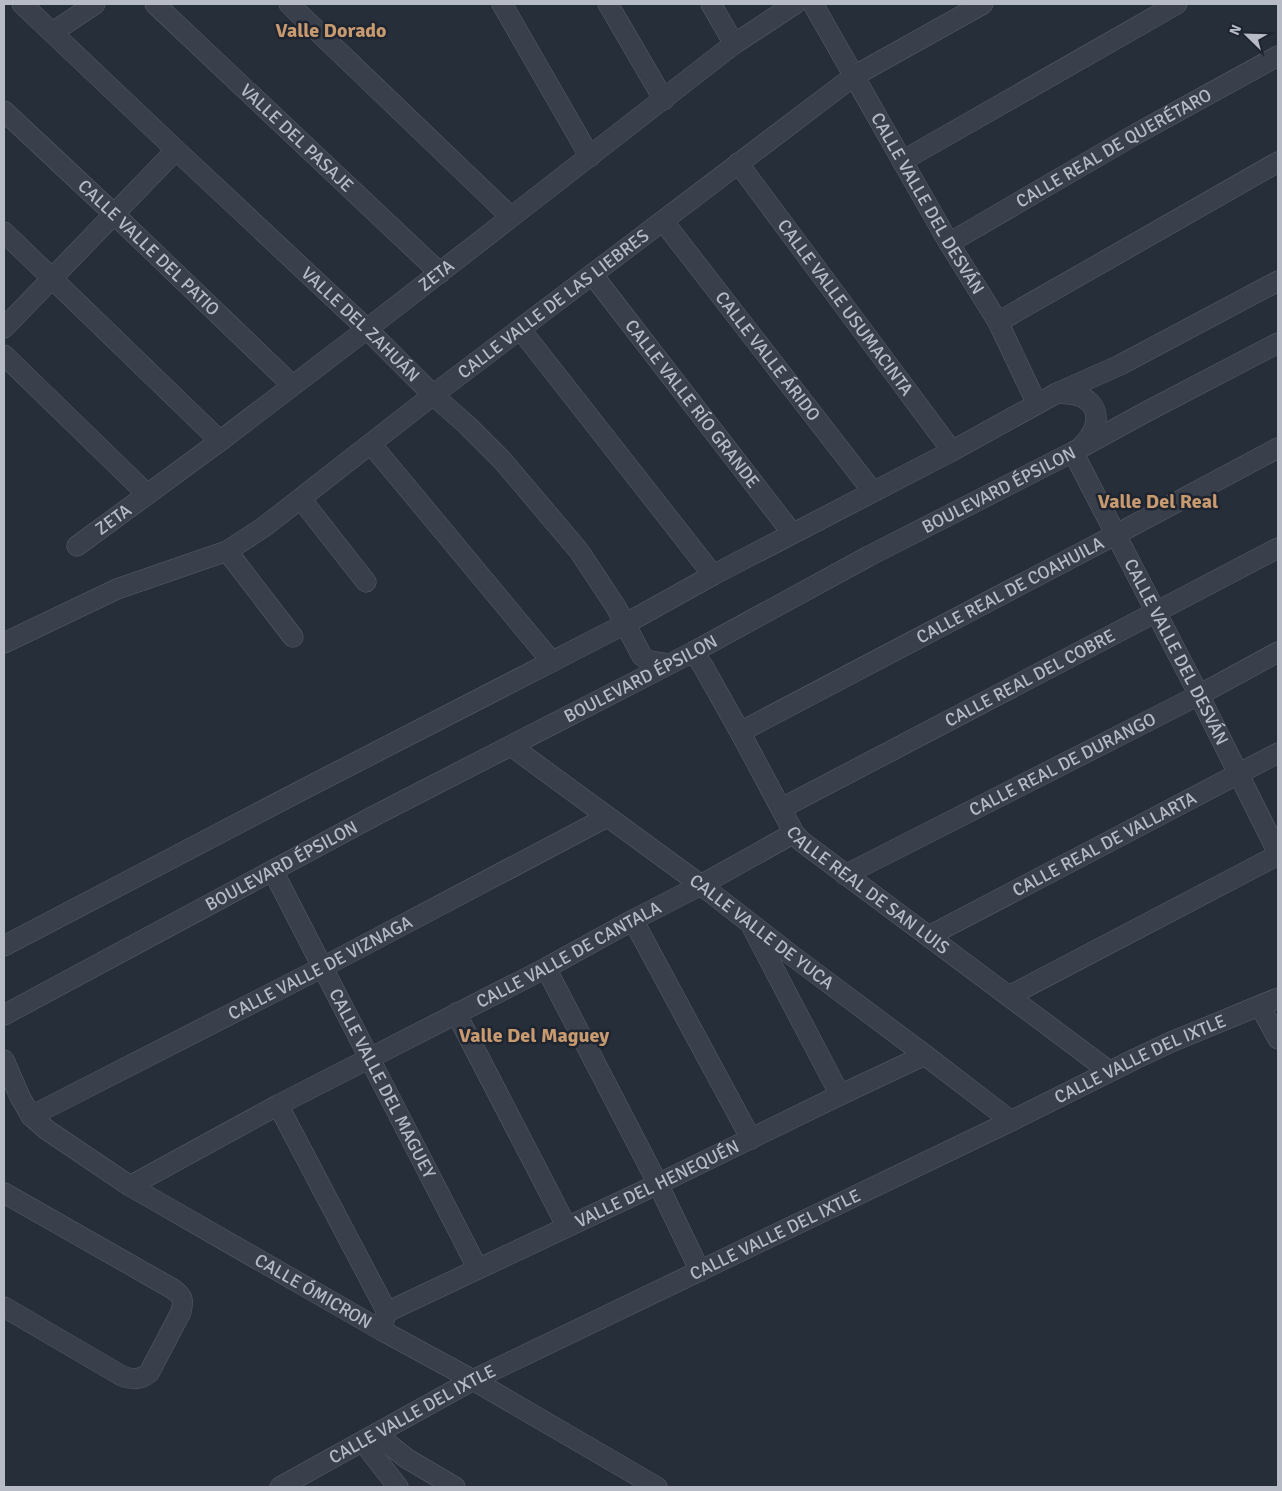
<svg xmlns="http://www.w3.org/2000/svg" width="1282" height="1491" viewBox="0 0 1282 1491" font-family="Signika,sans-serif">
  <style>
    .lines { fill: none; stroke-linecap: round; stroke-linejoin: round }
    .minor-casing { stroke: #585e69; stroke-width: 21 }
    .minor { stroke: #3a404b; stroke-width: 20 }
    .labels { text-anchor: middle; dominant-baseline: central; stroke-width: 5; stroke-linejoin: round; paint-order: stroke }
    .street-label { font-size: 18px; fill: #b6bbc6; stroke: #1f2530 }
    .quarter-label { font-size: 20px; font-weight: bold; fill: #c89a6f; stroke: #1f2530 }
  </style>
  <rect width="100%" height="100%" fill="#262e3a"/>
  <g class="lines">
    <defs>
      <g id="minor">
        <path id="s1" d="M22 4 176 150 367 329 433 395 467 425 502 460 579 551 616 607 642 656 649 661 669 664"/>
        <path id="s2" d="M155 4 440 273"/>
        <path d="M289 4 511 217"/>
        <path d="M502 4 590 157"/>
        <path d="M608 4 664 100"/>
        <path d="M711 4 734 44"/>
        <path id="s3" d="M813 4 949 243 998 322 1037 404"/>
        <path d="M53 32 95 4"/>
        <path id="s4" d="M4 111 114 214 292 385"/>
        <path d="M902 161 1177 4"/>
        <path id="s5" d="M738 163 952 451"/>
        <path id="s6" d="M663 221 873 492"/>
        <path d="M4 232 220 441"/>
        <path id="s7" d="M949 243 1136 134 1278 56"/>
        <path id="s8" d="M592 274 792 533"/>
        <path d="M998 322 1278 162"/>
        <path d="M4 328 176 150"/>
        <path d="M521 330 713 575"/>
        <path d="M4 355 147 494"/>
        <path d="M1057 393C1066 394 1077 394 1084 398 1105 411 1095 433 1082 446"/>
        <path d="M371 444 552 662"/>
        <path id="s9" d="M1073 452 1199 695 1278 853"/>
        <path d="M301 499 366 582"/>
        <path id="s10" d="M77 546 220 441 367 329 734 44 795 4"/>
        <path d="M227 551 293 637"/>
        <path id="s11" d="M4 643 117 589 227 551 264 527 433 395 854 76 983 4"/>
        <path id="s12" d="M693 652 703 666 740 732 794 833 801 841 1109 1071"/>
        <path id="s13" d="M740 732 1115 535 1278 448"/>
        <path id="s14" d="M511 746 701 885 790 954 925 1055 1011 1121"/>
        <path id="s15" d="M782 808 1278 548"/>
        <path id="s16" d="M273 871 478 1269"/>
        <path id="s17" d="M845 875 1199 695 1278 652"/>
        <path d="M633 920 751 1139"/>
        <path d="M753 929 840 1095"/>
        <path id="s18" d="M929 936 1278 753"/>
        <path d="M4 946 306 788 625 624 713 575 952 451 1057 393 1120 365 1278 281"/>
        <path d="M546 968 658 1184 700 1271"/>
        <path d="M1009 996 1278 855"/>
        <path d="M1260 1006 1278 1039"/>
        <path d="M456 1013 567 1227"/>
        <path id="s19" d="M4 1015 374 816 693 652 869 556 1073 452 1144 413 1278 343"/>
        <path id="s20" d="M4 1060 20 1097 31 1116 47 1130 130 1186 381 1330 473 1380 657 1487"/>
        <path d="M278 1105 387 1312 383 1323"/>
        <path id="s21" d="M31 1116 323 967 607 817"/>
        <path id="s22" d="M130 1186 278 1105 546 968 633 920 701 885 794 833"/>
        <path d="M4 1193 173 1289C183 1297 184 1299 181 1312L149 1373C140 1380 133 1380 122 1376L4 1307"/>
        <path id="s23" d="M387 1312 658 1184 840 1095 925 1055"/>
        <path d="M376 1434 406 1458 455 1487"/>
        <path d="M363 1442 398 1487"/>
        <path id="s24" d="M280 1487 473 1380 1011 1121 1135 1059 1171 1042 1278 998"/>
      </g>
    </defs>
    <use href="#minor" class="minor-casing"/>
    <use href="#minor" class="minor"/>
  </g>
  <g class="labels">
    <g class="street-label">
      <text stroke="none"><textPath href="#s2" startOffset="195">VALLE DEL PASAJE</textPath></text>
      <text stroke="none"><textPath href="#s7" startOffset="190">CALLE REAL DE QUERÉTARO</textPath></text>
      <text stroke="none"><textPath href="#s3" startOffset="230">CALLE VALLE DEL DESVÁN</textPath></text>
      <text stroke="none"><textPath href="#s4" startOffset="199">CALLE VALLE DEL PATIO</textPath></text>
      <text stroke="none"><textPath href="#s10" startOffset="450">ZETA</textPath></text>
      <text stroke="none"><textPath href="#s11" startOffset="651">CALLE VALLE DE LAS LIEBRES</textPath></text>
      <text stroke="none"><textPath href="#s5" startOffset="180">CALLE VALLE USUMACINTA</textPath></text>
      <text stroke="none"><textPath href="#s1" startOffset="466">VALLE DEL ZAHUÁN</textPath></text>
      <text stroke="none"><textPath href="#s6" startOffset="171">CALLE VALLE ÁRIDO</textPath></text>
      <text stroke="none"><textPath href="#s8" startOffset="164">CALLE VALLE RÍO GRANDE</textPath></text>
      <text stroke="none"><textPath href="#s19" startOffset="1125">BOULEVARD ÉPSILON</textPath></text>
      <text stroke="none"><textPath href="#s10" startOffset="45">ZETA</textPath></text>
      <text stroke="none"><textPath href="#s13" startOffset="305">CALLE REAL DE COAHUILA</textPath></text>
      <text stroke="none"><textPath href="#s9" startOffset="225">CALLE VALLE DEL DESVÁN</textPath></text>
      <text stroke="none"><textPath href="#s19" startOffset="720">BOULEVARD ÉPSILON</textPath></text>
      <text stroke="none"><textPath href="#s15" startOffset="280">CALLE REAL DEL COBRE</textPath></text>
      <text stroke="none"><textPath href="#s17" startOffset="244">CALLE REAL DE DURANGO</textPath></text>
      <text stroke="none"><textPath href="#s18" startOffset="198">CALLE REAL DE VALLARTA</textPath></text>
      <text stroke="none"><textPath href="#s19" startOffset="315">BOULEVARD ÉPSILON</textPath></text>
      <text stroke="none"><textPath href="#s12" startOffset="301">CALLE REAL DE SAN LUIS</textPath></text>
      <text stroke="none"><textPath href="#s14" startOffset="312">CALLE VALLE DE YUCA</textPath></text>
      <text stroke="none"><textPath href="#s22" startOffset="496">CALLE VALLE DE CANTALA</textPath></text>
      <text stroke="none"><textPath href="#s21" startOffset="325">CALLE VALLE DE VIZNAGA</textPath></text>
      <text stroke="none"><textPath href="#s24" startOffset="961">CALLE VALLE DEL IXTLE</textPath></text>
      <text stroke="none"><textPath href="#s16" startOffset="239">CALLE VALLE DEL MAGUEY</textPath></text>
      <text stroke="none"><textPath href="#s23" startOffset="299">VALLE DEL HENEQUÉN</textPath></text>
      <text stroke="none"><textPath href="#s24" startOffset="556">CALLE VALLE DEL IXTLE</textPath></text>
      <text stroke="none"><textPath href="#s20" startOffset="395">CALLE ÓMICRON</textPath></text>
      <text stroke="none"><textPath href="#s24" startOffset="151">CALLE VALLE DEL IXTLE</textPath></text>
    </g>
    <g class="quarter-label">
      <text x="331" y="30">Valle Dorado</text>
      <text x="1158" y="501">Valle Del Real</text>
      <text x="534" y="1035">Valle Del Maguey</text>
    </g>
  </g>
  <rect width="1282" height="1491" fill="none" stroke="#b6bbc6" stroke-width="10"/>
  <g transform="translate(1247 35) rotate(293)" stroke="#1f2530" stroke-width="4" paint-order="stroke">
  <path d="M0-4L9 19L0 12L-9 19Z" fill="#b6bbc6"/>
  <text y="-8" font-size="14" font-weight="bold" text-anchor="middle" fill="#b6bbc6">N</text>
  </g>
</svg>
